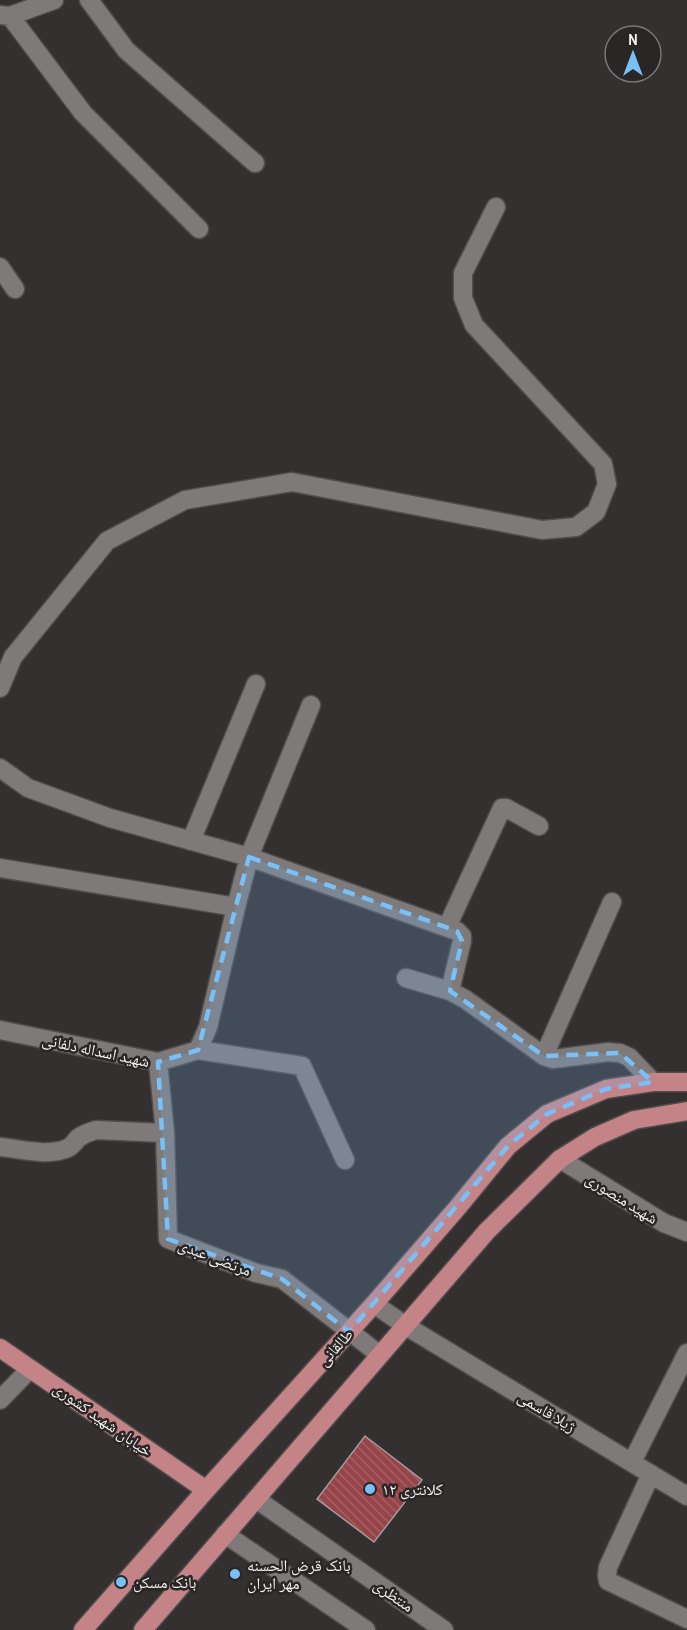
<svg xmlns="http://www.w3.org/2000/svg" width="687" height="1630" viewBox="0 0 687 1630" font-family="'Archivo Narrow','Noto Naskh Arabic',sans-serif">
  <style>
    .building { fill: url(#building-back-hatch); stroke: #a29c9c; stroke-width: 1.5 }
    .lines { fill: none; stroke-linecap: round; stroke-linejoin: round }
    .minor-casing { stroke: #504c4c; stroke-width: 21 }
    .major-casing { stroke: #504c4c; stroke-width: 21 }
    .minor { stroke: #7f7a7a; stroke-width: 18 }
    .major { stroke: #c48487; stroke-width: 18 }
    .marked { fill: #79bff8; fill-opacity: 0.2; stroke: #79bff8; stroke-width: 4.5; stroke-dasharray: 12 8; stroke-linejoin: round }
    .poi-dot { fill: #79bff8; stroke: #2a2626; stroke-width: 2 }
    .labels { text-anchor: middle; dominant-baseline: central; stroke-width: 5; stroke-linejoin: round; paint-order: stroke }
    .street-label { font-size: 16px; fill: #f4f1f1; stroke: #2a2626 }
    .poi-label { font-size: 16px; fill: #f4f1f1; stroke: #2a2626; text-anchor: start }
  </style>
  <defs>
    <pattern id="building-back-hatch" width="6" height="6" patternUnits="userSpaceOnUse" patternTransform="scale(1.5)"><rect width="6" height="6" fill="#96444a"/><path d="M-1 5l2 2M0 0l6 6M5-1l2 2" fill="none" stroke="#a55f65"/></pattern>
  </defs>
  <rect width="100%" height="100%" fill="#343030"/>
  <path class="building" d="M365 1436 422 1480 374 1542 317 1499Z"/>
  <g class="lines">
    <defs>
      <path id="minor" d="M89 0 126 50 255 163
        M0 15 10 16 54 0
        M10 16 83 113 199 229
        M0 267 15 289
        M0 688 13 657 107 541 185 500 292 482 542 530 576 527 596 512 607 484 603 464 474 325 463 298V273L496 207
        M0 768 28 788 110 818 249 857 457 931 462 936V941L450 991
        M191 841 256 684
        M0 868 236 907 249 857 311 705
        M447 927 502 808H506L539 826
        M406 978 450 991 465 999 544 1056 553 1059 608 1052 620 1053 629 1057 653 1082
        M0 1030 158 1062 198 1050 302 1066 345 1160
        M198 1050 208 1027 236 907
        M544 1056 612 902
        M158 1062 165 1133 168 1239 256 1273 282 1279 380 1355
        M0 1147C21 1149 48 1157 68 1148 72 1146 75 1142 78 1138 84 1134 89 1132 96 1130L165 1133
        M560 1159 664 1223 687 1232
        M374 1304 406 1326 687 1496
        M0 1400 30 1369
        M632 1462 687 1353
        M651 1474 608 1567 607 1576 608 1581 687 1619
        M256 1499 444 1630
        M225 1534 366 1630"/>
      <path id="major" d="M0 1348 206 1490
        M83 1630 206 1490 374 1304 458 1207 508 1146 547 1114 606 1089 653 1082H687
        M143 1630 487 1231 560 1159 595 1137 634 1120 687 1111"/>
    </defs>
    <use href="#minor" class="minor-casing"/>
    <use href="#major" class="major-casing"/>
    <use href="#minor" class="minor"/>
    <use href="#major" class="major"/>
  </g>
  <path class="marked" d="M249 857 457 931 462 941 450 991 544 1056 620 1053 653 1082 606 1089 547 1114 508 1146 349 1332 282 1279 168 1239 158 1062 198 1050Z"/>
  <g class="poi-dot">
    <circle cx="370" cy="1489" r="6"/>
    <circle cx="235" cy="1574" r="6"/>
    <circle cx="121" cy="1582" r="6"/>
  </g>
  <g class="labels">
    <g class="street-label">
      <text transform="translate(96 1050) rotate(12)">شهید اسداله دلفانی</text>
      <text transform="translate(622 1198) rotate(32)">شهید منصوری</text>
      <text transform="translate(215 1257) rotate(21)">مرتضی عبدی</text>
      <text transform="translate(335 1347) rotate(-48)">طالقانی</text>
      <text transform="translate(547 1411) rotate(31)">ژیلا قاسمی</text>
      <text transform="translate(103 1419) rotate(35)">خیابان شهید کشوری</text>
      <text transform="translate(394 1595) rotate(35)">منتظری</text>
    </g>
    <g class="poi-label">
      <text x="382" y="1489">کلانتری ۱۲</text>
      <text x="247" y="1565">بانک قرض الحسنه<tspan x="247" dy="18">مهر ایران</tspan></text>
      <text x="133" y="1582">بانک مسکن</text>
    </g>
  </g>
  <g transform="translate(633 54)"><circle r="28" fill="#2a2626" stroke="#7b7777" stroke-width="1.5"/>
  <path d="M0-4.5L10 22L0 15L-10 22Z" fill="#79bff8"/>
  <text y="-9" font-size="16" font-weight="bold" text-anchor="middle" fill="#f4f1f1">N</text>
  </g>
</svg>
